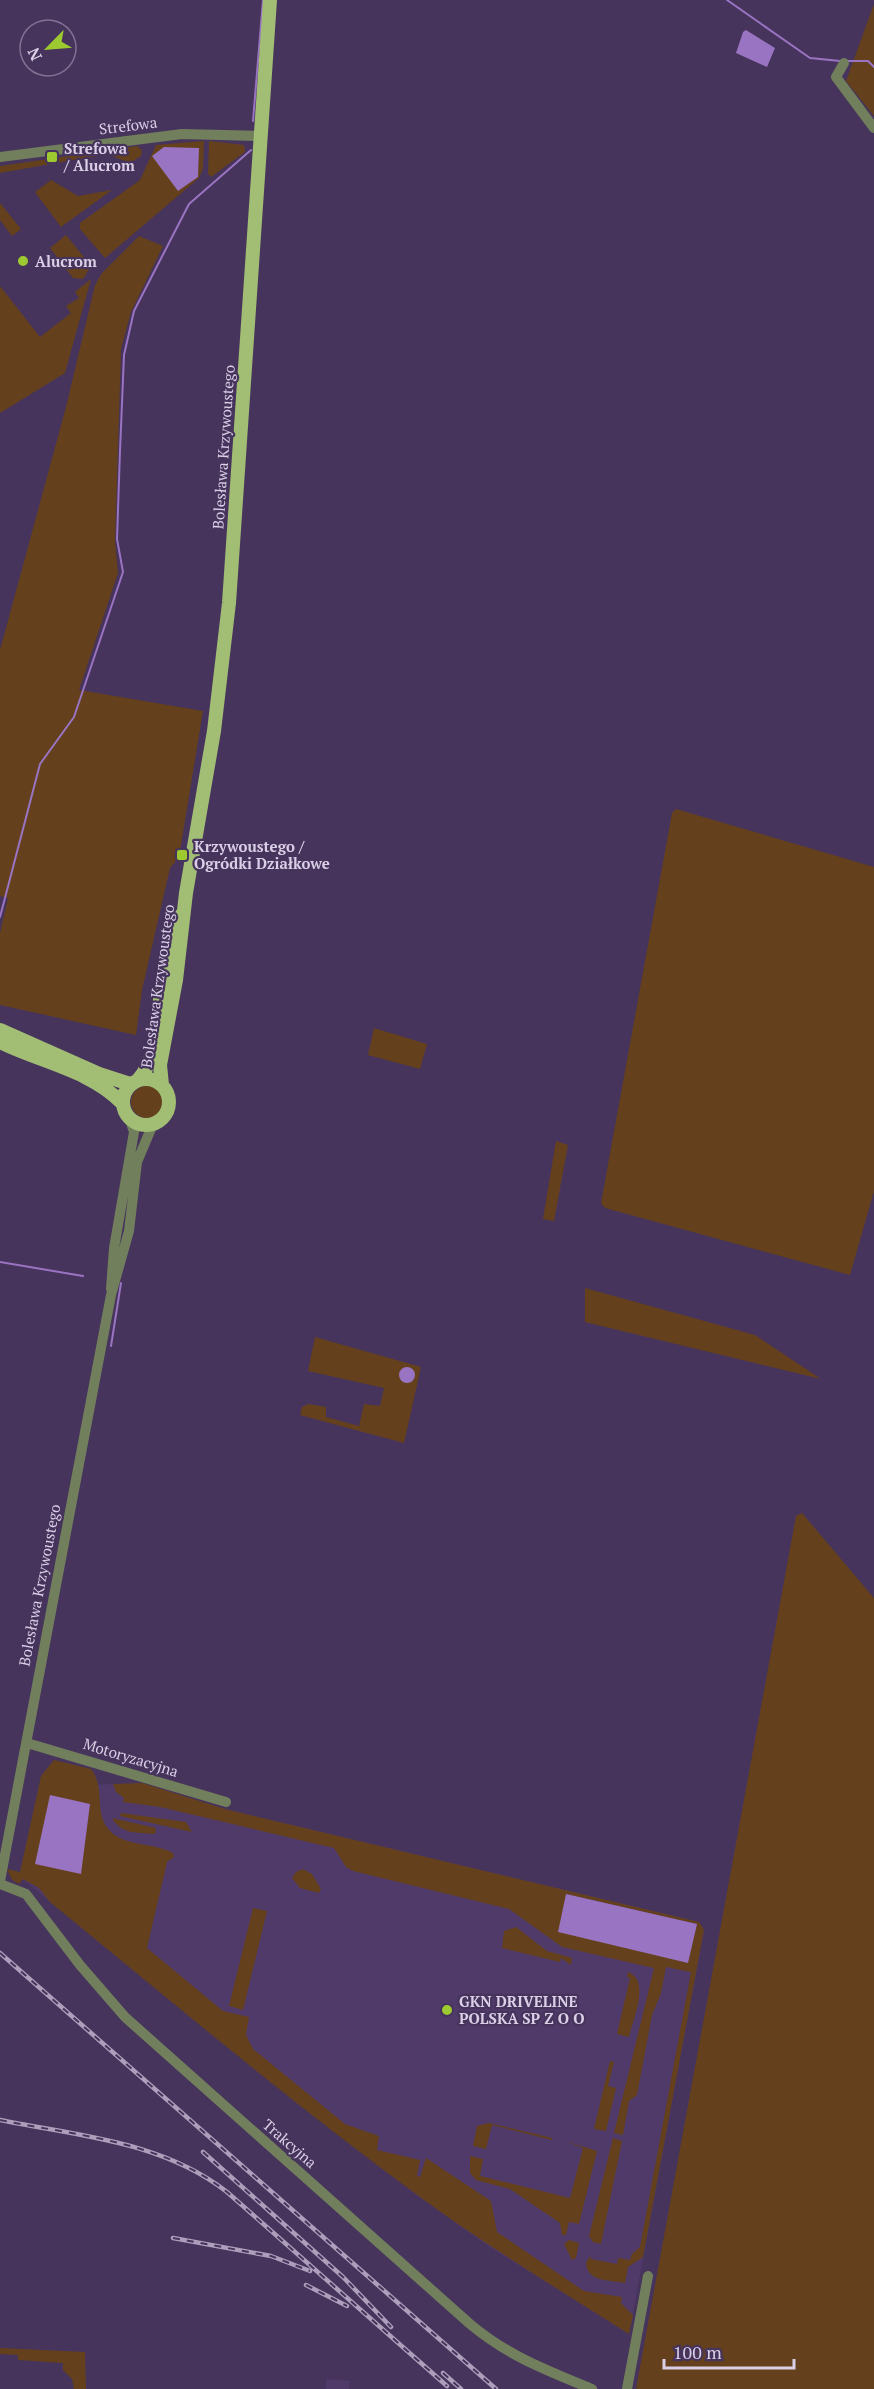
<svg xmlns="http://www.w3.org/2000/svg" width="874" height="2389" viewBox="0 0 874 2389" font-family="'PT Serif',serif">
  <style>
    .built { fill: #503a69 }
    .green { fill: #64411c; fill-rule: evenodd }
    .water { fill: #9974c2 }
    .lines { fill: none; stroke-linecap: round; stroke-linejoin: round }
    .stream { stroke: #9974c2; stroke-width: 2 }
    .minor { stroke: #717f5c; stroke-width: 10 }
    .major { stroke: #a2bd74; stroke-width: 14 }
    .rail-casing { stroke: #ad9fbc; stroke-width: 4.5 }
    .rail { stroke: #47345c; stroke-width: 2; stroke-dasharray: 7; stroke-linecap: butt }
    .poi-dot { fill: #9dca30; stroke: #47345c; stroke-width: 2 }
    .labels { text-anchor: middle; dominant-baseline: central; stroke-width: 4.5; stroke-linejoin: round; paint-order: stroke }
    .street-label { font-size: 15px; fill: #dacfe7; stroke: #47345c }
    .poi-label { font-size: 15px; font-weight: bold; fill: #dacfe7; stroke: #47345c; text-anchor: start }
  </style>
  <rect width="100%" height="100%" fill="#47345c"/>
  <path class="built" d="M142 1783 225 1809 699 1922 704 1930 629 2334 487 2245 418 2196 233 2052 23 1879 85 1785Z
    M326 2379 350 2381 349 2389H326Z"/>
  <path class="green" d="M874 4V116L846 81Z
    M204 141 203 169 199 178 105 258 80 229V223L140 180 156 145Z
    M209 141 244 145 245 152 211 177 208 174Z
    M137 146 142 150 141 156 130 163 107 154 0 173V166Z
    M51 180 78 196 112 190 61 227 35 192Z
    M0 203 21 229 12 236 0 220Z
    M66 235 91 266 83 279 73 278 50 248Z
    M139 236 163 246 131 312 121 349 115 542 118 573 79 690 203 711 179 857 170 868 142 990 136 1035 0 1005V933L8 898 0 896V650L66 407 95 285 102 273Z
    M91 279 65 373 0 413V286L40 337 71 313 66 306 79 298 75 292Z
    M676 809 874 867V1191L850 1275 605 1208 601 1203 672 813Z
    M374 1028 427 1044 420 1069 368 1055Z
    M131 1102a16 16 0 1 1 32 0a16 16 0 1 1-32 0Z
    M556 1141 568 1145 554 1221 543 1219Z
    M585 1288 755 1335 821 1379 585 1322Z
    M315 1337 421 1367 404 1443 300 1415 302 1407 308 1404 326 1407V1417L359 1426 364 1404 380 1406 384 1388 308 1371Z
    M802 1513 874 1598V2389H636L796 1516Z
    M54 1760 91 1769C108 1790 89 1820 118 1837 134 1846 157 1844 173 1853L174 1857 167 1862 147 1948 223 2011 249 2017 246 2035 253 2049 345 2124 379 2136 377 2150 420 2160 417 2176 420 2177 426 2158 491 2201 497 2232 584 2291 622 2297 621 2303 633 2315 629 2334C558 2289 487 2246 420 2197 293 2104 172 2002 50 1902L39 1888 23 1879 19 1884 12 1880 7 1869 20 1872 41 1776Z
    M142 1783 225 1809 699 1922 704 1930 643 2257 628 2267 625 2283C610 2280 586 2282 586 2262L591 2256V2259L617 2264 618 2258 630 2260 632 2254 640 2247 691 1972 666 1967 661 1993 652 2015 637 2095 629 2101 623 2135 614 2133 654 1968 562 1947 509 1909 353 1871 346 1867 334 1848 160 1807 123 1802 124 1798 116 1792 113 1784ZM566 1894 697 1924 688 1962Z
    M121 1813 186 1822 192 1832 120 1816Z
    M112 1818 156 1828 155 1834C137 1832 122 1835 112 1818Z
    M303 1869 312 1874 321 1889 319 1893 300 1888 292 1878 296 1872Z
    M253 1908 267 1911 243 2010 229 2006Z
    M516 1927 547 1951 572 1958 571 1965 561 1958 560 1962 502 1948 504 1931Z
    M628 1972C651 1981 633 2018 629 2037L617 2034 630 1978 627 1977Z
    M610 2061 614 2062 608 2086 616 2088 606 2131 594 2129Z
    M489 2123 552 2138V2140L492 2125 486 2149 473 2146 477 2126Z
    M613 2138 622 2141 601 2244 593 2242 589 2236Z
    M565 2141 597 2151 579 2224 569 2222 566 2235H562L560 2223 510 2189 476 2180 470 2173V2156L483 2159 480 2176 570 2198 583 2148Z
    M569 2240 579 2243 576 2258 572 2260 564 2244Z
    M0 2348 85 2352 86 2389H74L72 2379 63 2370V2363L18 2360V2355L0 2354Z"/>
  <path class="water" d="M746 30 775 48 767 67 736 53 743 32Z
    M164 147 199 148 198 177 178 191 152 156Z
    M399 1375a8 8 0 1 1 16 0a8 8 0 1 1-16 0Z
    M50 1795 90 1804 81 1874 35 1864Z
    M566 1894 697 1924 688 1963 558 1932Z"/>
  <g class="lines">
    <path class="stream" d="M727 0 810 58 840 61
      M846 61H868L874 67
      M253 121 263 0
      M0 917 40 764 74 717 123 572 117 539 120 451 124 355 134 311 189 204 251 150
      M0 1262 83 1276
      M111 1346 121 1283"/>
    <path class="minor" d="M844 63 836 77 874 128
      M0 157 182 134 261 136
      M111 1289 114 1248 134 1132 130 1120
      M27 1743 226 1802
      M0 1881 111 1295 129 1231 137 1162 153 1124
      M0 1884 26 1894 80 1965 125 2017 470 2324C508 2356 546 2370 592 2389
      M627 2389 648 2276"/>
    <path class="major" d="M0 1030 99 1074 130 1084
      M0 1042C40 1062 90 1070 122 1103
      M123 1102a23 23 0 1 1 46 0a23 23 0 1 1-46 0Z
      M138 1080C162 1053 157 1014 162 981 165 960 172 938 177 917
      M162 1085 160 1065 176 980 186 893 214 731 229 603 270 0"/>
    <defs>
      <path id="rail" d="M0 1953 496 2389
        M0 2120C78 2136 162 2141 227 2192L447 2386
        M203 2152 343 2277 391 2327
        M173 2238 271 2256 310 2271
        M306 2285 347 2306
        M443 2373 461 2389"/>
    </defs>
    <use href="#rail" class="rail-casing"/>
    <use href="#rail" class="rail"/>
  </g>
  <g class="poi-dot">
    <rect x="46" y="151" width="12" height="12" rx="3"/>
    <circle cx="23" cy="261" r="6"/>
    <rect x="176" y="849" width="12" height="12" rx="3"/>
    <circle cx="447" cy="2010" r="6"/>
  </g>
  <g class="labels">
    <g class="street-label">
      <text transform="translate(128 125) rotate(-7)">Strefowa</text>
      <text transform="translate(223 447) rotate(-86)">Bolesława Krzywoustego</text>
      <text transform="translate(157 986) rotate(-82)">Bolesława Krzywoustego</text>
      <text transform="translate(39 1585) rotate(-79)">Bolesława Krzywoustego</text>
      <text transform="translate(131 1757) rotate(17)">Motoryzacyjna</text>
      <text transform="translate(290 2143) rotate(41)">Trakcyjna</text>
    </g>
    <g class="poi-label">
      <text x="64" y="148">Strefowa<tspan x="64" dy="17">/ Alucrom</tspan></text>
      <text x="35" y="261">Alucrom</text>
      <text x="194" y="846">Krzywoustego /<tspan x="194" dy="17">Ogródki Działkowe</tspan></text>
      <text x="459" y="2001">GKN DRIVELINE<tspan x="459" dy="17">POLSKA SP Z O O</tspan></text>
    </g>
  </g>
  <g transform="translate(48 48) rotate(245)"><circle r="28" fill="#47345c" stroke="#827294" stroke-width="1.5"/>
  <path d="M0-4.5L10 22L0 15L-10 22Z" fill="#9dca30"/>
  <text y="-9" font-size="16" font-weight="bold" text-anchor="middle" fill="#dacfe7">N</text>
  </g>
  <path d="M664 2359v9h130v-9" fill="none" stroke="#dacfe7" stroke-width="3"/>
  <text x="673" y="2359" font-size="18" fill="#dacfe7" stroke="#47345c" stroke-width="4.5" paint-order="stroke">100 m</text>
</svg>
